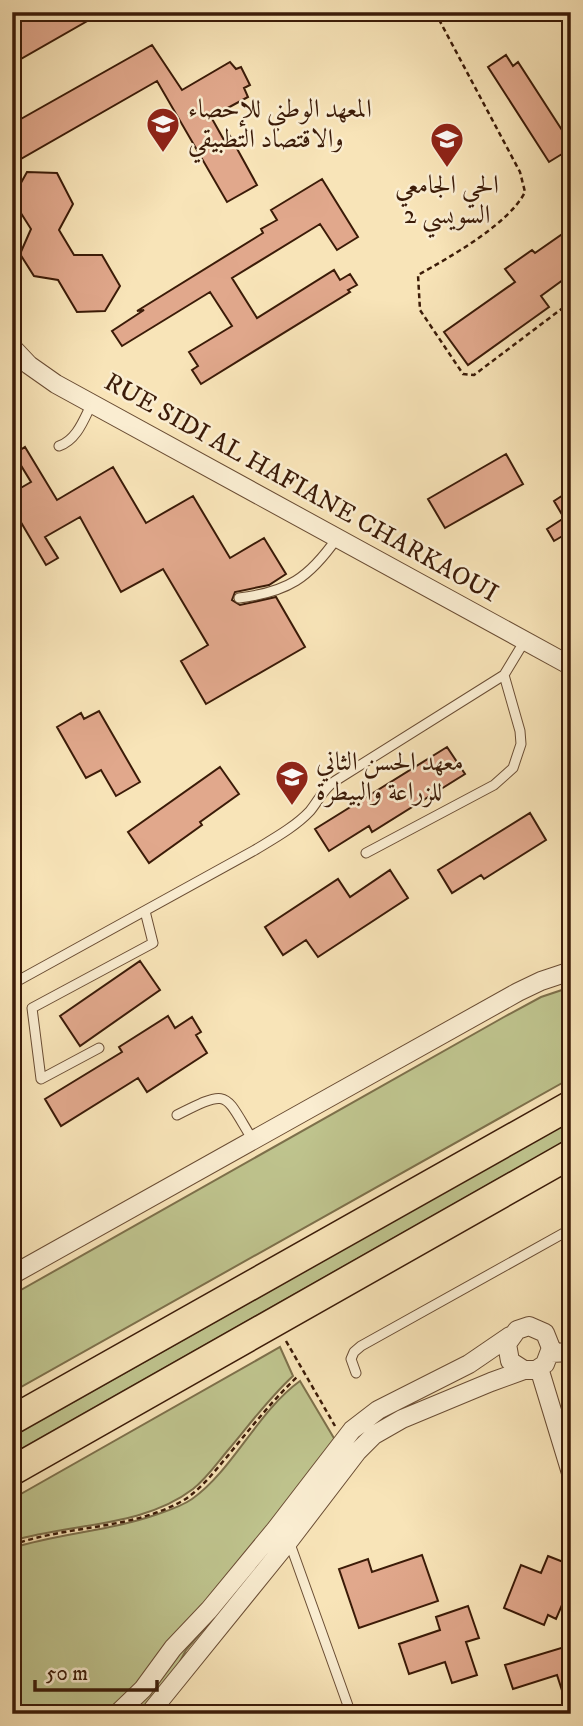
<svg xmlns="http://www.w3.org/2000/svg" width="583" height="1726" viewBox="0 0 583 1726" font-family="'IM FELL DW Pica',Amiri,serif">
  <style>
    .green { fill: #bfc48e; stroke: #7d704b; stroke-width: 2 }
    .building { fill: #e1a88c; stroke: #3b1b08; stroke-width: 2 }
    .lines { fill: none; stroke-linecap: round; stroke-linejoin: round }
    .lane-casing { stroke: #6a4d34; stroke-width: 11 }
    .street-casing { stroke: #6a4d34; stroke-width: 20 }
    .primary-casing { stroke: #3b1b08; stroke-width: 31 }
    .path { stroke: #3b1b08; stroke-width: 2.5; stroke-dasharray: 5 3.5; stroke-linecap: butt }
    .lane { stroke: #faedd1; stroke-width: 9 }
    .street { stroke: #faedd1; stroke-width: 18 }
    .primary { stroke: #f8e4b8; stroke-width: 28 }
    .labels { text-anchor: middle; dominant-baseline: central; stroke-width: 5; stroke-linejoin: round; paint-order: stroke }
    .poi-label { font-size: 26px; fill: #3b1b08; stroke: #faedd1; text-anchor: start }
    .street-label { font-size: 26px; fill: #3b1b08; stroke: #faedd1 }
  </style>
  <rect width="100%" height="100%" fill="#f8e4b8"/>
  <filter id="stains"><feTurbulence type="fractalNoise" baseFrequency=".00286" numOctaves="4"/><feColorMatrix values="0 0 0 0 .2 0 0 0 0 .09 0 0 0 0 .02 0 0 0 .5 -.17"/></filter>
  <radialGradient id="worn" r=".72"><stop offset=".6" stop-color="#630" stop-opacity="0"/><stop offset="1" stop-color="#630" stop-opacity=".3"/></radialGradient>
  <path class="green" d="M571 987V1078L12 1392V1295L504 1017 541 997Z
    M571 1120V1138L12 1454V1437Z
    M280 1347 293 1376C269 1398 250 1424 229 1449 217 1463 207 1478 193 1489 142 1528 70 1523 12 1541V1499Z
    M300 1381 341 1450 315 1494 278 1542 186 1650 173 1675 141 1714H12V1548C60 1533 110 1531 158 1514 170 1510 182 1506 192 1499 233 1470 258 1411 300 1381Z"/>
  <path class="building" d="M12 12H103L12 64Z
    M152 45 182 90 230 62 236 69 241 67 250 85 244 88 248 97 211 117 224 140 230 136 257 185 227 202 157 81 12 164V124Z
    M506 55 513 66 518 62 571 144V167L562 154 549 162 488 67Z
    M27 172 57 173 73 204 59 230 74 255H102L120 286 105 311 77 312 58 280 34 276 20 254 31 229 12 199Z
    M322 179 358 237 337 250 320 224 232 278 257 318 334 270 340 280 350 274 357 285 348 290 350 292 201 384 192 370 198 366 189 352 232 326 210 292 122 346 112 331 144 310 137 311 263 233 261 229 277 220 271 210Z
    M571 228V274L541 296 549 307 468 365 444 332 515 282 505 269 532 250 535 253Z
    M25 447 57 500 113 467 146 523 193 496 230 558 264 538 286 574 269 585 235 592 232 600 240 605 276 597 305 647 206 704 181 661 208 645 163 569 121 592 80 517 45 537 58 558 46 565 12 507V493L31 482 14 454Z
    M506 454 523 484 445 528 428 499Z
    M571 490V531L554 541 547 529 564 518 554 501Z
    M99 711 140 782 116 796 101 770 86 778 57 727 81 713 84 719Z
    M447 747 465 774 372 832 369 826 329 851 315 829Z
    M220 767 239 794 200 822 202 825 149 863 128 832Z
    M530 813 546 840 484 879 481 875 452 893 438 870Z
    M390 870 408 898 318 957 306 940 283 955 265 927 338 879 350 897Z
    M140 961 160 990 80 1046 60 1016Z
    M168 1016 175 1028 192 1017 201 1032 196 1035 207 1053 147 1092 138 1078 61 1126 45 1099 122 1052 119 1047Z
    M422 1555 438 1601 359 1628 339 1569 368 1559 372 1572Z
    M548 1556 571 1565V1584L556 1619 548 1615 544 1625 504 1608 521 1565 541 1573Z
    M468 1606 479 1638 466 1642 477 1675 452 1683 445 1662 409 1674 399 1644 440 1630 436 1617Z
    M571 1645V1709H568L557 1675 513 1689 505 1665Z"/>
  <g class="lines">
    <defs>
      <path id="lane" d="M59 446C77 440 84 419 92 403
        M239 598C288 592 309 578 337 538
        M12 630 15 628
        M564 663 571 650
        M366 853 494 785 513 768 521 744 520 731 504 675
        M12 984 255 850C273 839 295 827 310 811 319 800 323 789 335 781L504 675 524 642
        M99 1048 41 1079 32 1008 153 943 145 911
        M177 1115C231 1088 223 1092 254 1142
        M567 1300 571 1297
        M356 1373 351 1359 354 1352 361 1346 571 1229
        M289 1541 351 1714"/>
      <path id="street" d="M12 347 29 365 56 384 571 666
        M12 1275 518 992 541 981 571 971
        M551 1353 571 1352
        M539 1368 571 1473
        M117 1714 143 1689 173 1648 209 1610 275 1530 352 1430 378 1410 469 1364 510 1336
        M149 1714 289 1541 357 1452 374 1435 402 1419 491 1382 524 1370H536L545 1364 551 1348 545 1333 529 1326 517 1330 507 1344 510 1361 524 1370"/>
      <path id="primary" d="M12 1420 571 1105
        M12 1471 571 1154"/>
    </defs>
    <use href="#lane" class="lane-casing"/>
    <use href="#street" class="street-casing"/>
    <use href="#primary" class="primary-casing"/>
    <path class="path" d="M435 12 520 172 525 192C509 224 450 257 418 275L420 310 463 374 474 375 564 307 571 297
      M286 1341 335 1426
      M12 1545C68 1525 132 1530 184 1500 201 1489 213 1473 226 1458 249 1430 271 1402 297 1377"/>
    <use href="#lane" class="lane"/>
    <use href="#street" class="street"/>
    <use href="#primary" class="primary"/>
  </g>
  <defs>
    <symbol id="university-pin" viewBox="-11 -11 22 30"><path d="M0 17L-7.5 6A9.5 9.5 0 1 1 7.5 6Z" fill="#8f2418" stroke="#faedd1"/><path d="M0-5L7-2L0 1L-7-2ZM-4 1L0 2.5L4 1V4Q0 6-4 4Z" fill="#fff"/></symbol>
  </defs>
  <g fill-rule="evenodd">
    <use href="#university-pin" x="144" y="105" width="38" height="52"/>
    <use href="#university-pin" x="428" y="120" width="38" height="52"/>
    <use href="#university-pin" x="273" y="758" width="38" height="52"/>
  </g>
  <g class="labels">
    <g class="poi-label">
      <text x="188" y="109">المعهد الوطني للإحصاء<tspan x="188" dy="30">والاقتصاد التطبيقي</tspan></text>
      <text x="447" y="185" text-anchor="middle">الحي الجامعي<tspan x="447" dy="30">السويسي 2</tspan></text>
      <text x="316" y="762">معهد الحسن الثاني<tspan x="316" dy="30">للزراعة والبيطرة</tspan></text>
    </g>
    <g class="street-label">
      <text transform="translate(301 488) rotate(29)">RUE SIDI AL HAFIANE CHARKAOUI</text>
    </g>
  </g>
  <rect width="583" height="1726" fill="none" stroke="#f8e4b8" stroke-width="42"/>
  <rect x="14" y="14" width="555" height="1698" fill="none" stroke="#3b1b08" stroke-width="3.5"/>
  <rect x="21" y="21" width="541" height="1684" fill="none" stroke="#3b1b08" stroke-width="2"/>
  <path d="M35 1680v10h122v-10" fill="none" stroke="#3b1b08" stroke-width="3.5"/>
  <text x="46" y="1680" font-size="21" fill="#3b1b08" stroke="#faedd1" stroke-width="5" paint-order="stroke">50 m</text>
  <rect width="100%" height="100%" filter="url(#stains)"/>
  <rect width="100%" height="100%" fill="url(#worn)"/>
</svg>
